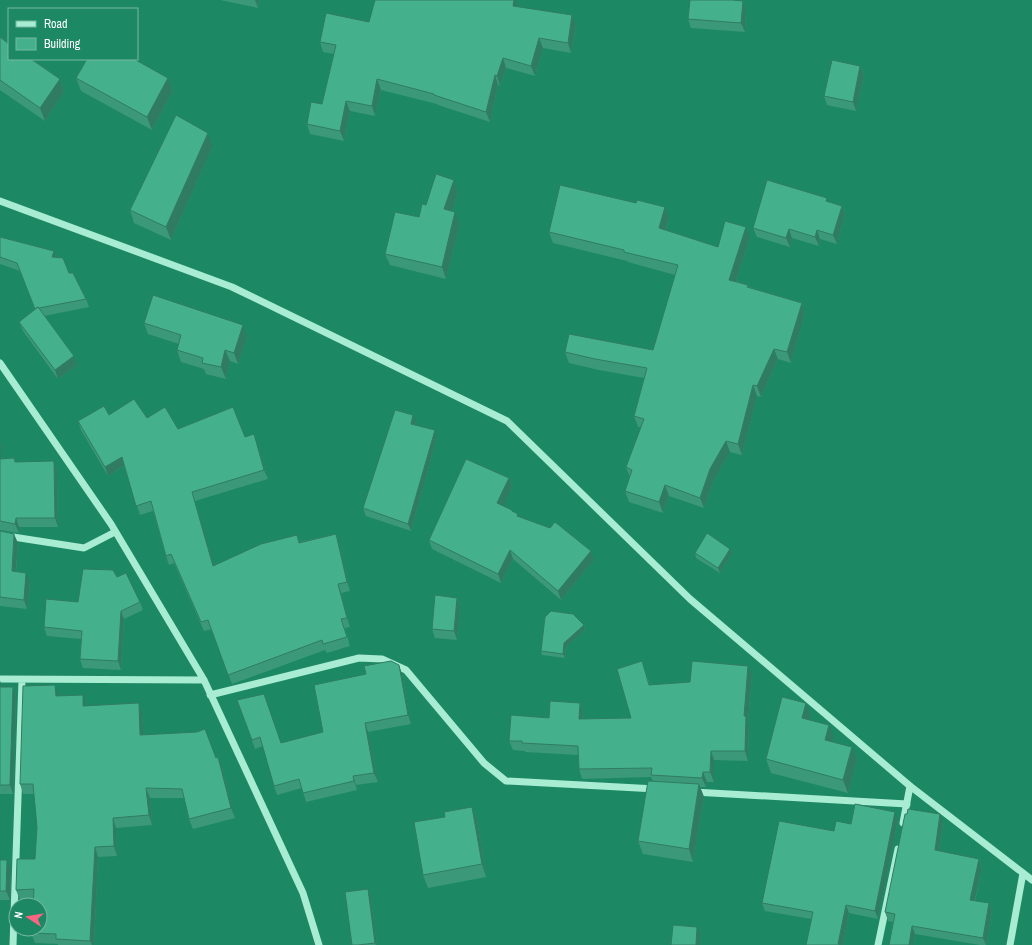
<svg xmlns="http://www.w3.org/2000/svg" width="1032" height="945" viewBox="0 0 1032 945" font-family="'Archivo Narrow',sans-serif">
  <style>
    .lines { fill: none; stroke-linecap: round; stroke-linejoin: round }
    .minor { stroke: #a7ecd3; stroke-width: 7 }
    .wall { fill: #3b9878 }
    .shaded-wall { fill: #307c62 }
    .building { fill: #45b18c; stroke: #307c62 }
  </style>
  <rect width="100%" height="100%" fill="#1d8864"/>
  <g class="lines">
    <path class="minor" d="M0 201 232 287 507 421 690 599 910 786 1032 880
      M0 363 111 524 204 680 303 893 319 945
      M0 535 84 548 115 532
      M0 679 204 680
      M210 695 359 658 382 659 406 670 484 763 506 781 656 789
      M694 792 907 804
      M903 823 910 786
      M13 945 22 680
      M878 945 898 849
      M1010 945 1023 873"/>
  </g>
  <path class="wall" d="M220 0H259L258 8Z
    M518 7 576 25 571 53 543 48 535 76 506 68 500 86 498 85 490 122 438 105 437 104 381 90 375 116 350 111 344 141 310 134 307 124 322 104 334 54 323 52 320 42 369 22Z
    M746 10 745 32 691 28 688 19Z
    M0 37 60 79 64 92 45 121 0 90Z
    M860 66 864 75 856 111 827 105 824 96Z
    M76 78H168L173 91 152 130 81 91Z
    M213 146 171 240 134 223 130 210Z
    M458 192 452 211 460 224 446 279 390 265 385 254 419 217Z
    M828 202 842 206 845 215 837 244 820 239 819 246 792 238 790 247 757 237 753 228Z
    M669 218 666 230 718 247 750 238 736 281 748 285 749 287 802 303 805 313 791 363 778 359 761 397 757 396 742 455 730 452 714 480 704 508 669 496 663 513 629 502 625 491 630 477 626 467 641 427H638L634 416 644 378 599 370 569 363 565 352 653 350 675 275 628 262 627 261 553 243 549 232Z
    M0 237 54 251 56 257 69 273 86 299 89 307 44 316 77 365 58 379 23 331 19 322 35 310 20 271 0 264Z
    M144 323 247 337 238 364 230 361 226 379 206 374 204 369 181 362 177 350 179 344 148 334Z
    M109 415 147 418 178 429 245 437 257 443 268 479 195 501 214 566 299 542 336 534 339 543 350 591 341 593 350 627 345 628 350 646 327 653 325 650 232 684 212 629 204 631 174 563 169 565 166 556 153 511 140 515 124 466 108 476 81 430 78 421Z
    M416 422 415 425 437 437 411 531 366 516 363 508Z
    M0 443 1 445V459L14 458 16 462 57 470 58 527H19V533L0 530Z
    M509 478 512 487 503 506 513 512 519 517 594 560 561 600 513 559 501 583 432 549 429 540Z
    M0 531 18 543 16 572 30 582 27 609 0 606Z
    M695 553H732L720 573 696 558Z
    M117 577 140 602 143 610 124 619 121 670 83 668 80 659 81 639 47 636 44 627 78 602Z
    M457 598 460 607 457 640 435 638 432 629Z
    M584 625 585 630 566 647 565 658 542 655 541 651Z
    M642 661 650 685 690 682 752 675 748 722 749 725 748 761 714 760V782H707L706 787H700L704 797 693 862 643 854 638 841 653 782 651 777 582 779 579 769 578 755 525 752V751L513 750 509 741 549 718 580 703 583 712V719L631 718Z
    M402 674 411 724 368 732 378 782 356 785 357 790 306 802 302 788 277 795 274 786 263 746 255 749 237 700 282 743 323 732Z
    M0 681 2 687H13L16 696 13 794H0Z
    M59 696 86 706 139 703 142 713 143 735 216 758 222 767 235 818 193 829 189 819 184 798H150L152 825 116 828 117 856 98 857 94 945H58V944L35 943 31 933 33 899 20 900 16 890 35 859 37 827 34 794H23L20 784Z
    M811 717 810 720 834 738 833 742 857 760 848 793 771 773 766 759Z
    M472 807 477 820 486 877 428 888 423 875 445 817Z
    M898 820 878 919 849 913 843 945 811 919 765 911 762 903 834 831 851 824Z
    M943 822 939 851 979 859 982 868 975 901 989 903 992 911 986 945H980L915 934 913 945H889L893 922 888 921 885 912Z
    M0 856V860L11 869 10 900H0Z
    M371 898 377 945H352Z"/>
  <path class="shaded-wall" d="M255 0H259L258 8Z
    M514 0H516L518 8 513 6Z
    M743 1 746 10 745 32 741 23Z
    M572 15 576 25 571 53 568 43Z
    M539 38 543 48 535 76 531 66Z
    M503 58 506 68 500 86 497 76Z
    M860 66 864 75 856 111 853 102Z
    M495 75 498 85 490 122 486 112Z
    M168 78 173 91 152 130 147 117Z
    M60 79 64 92 45 121 40 108Z
    M377 79 381 90 375 116 372 106Z
    M346 101 350 111 344 141 340 131Z
    M208 133 213 146 171 240 166 227Z
    M454 180 458 192 449 221 444 209Z
    M842 206 845 215 837 244 833 235Z
    M665 207 669 218 663 239 659 228Z
    M455 212 460 224 446 279 442 267Z
    M746 227 750 238 733 290 729 280Z
    M789 229 792 238 790 247 786 238Z
    M817 230 820 239 819 246 815 237Z
    M54 251 57 259 52 257Z
    M802 303 805 313 791 363 787 352Z
    M243 325 247 337 238 364 234 353Z
    M774 349 778 359 761 397 757 386Z
    M225 350 230 361 226 379 221 367Z
    M74 356 77 365 58 379 55 370Z
    M753 385 757 396 742 455 738 444Z
    M413 415 416 422 413 431 411 424Z
    M435 430 437 437 411 531 408 524Z
    M254 434 257 443 268 479 264 470Z
    M726 441 730 452 714 480 704 508 700 498 710 469Z
    M0 443 1 445V468L0 464Z
    M122 457 125 465 108 476 105 467Z
    M54 461 57 470 58 527 55 518Z
    M509 478 512 487 501 512 497 503Z
    M665 485 669 496 663 513 659 502Z
    M192 492 195 501 217 575 213 566Z
    M16 518 19 527V533L15 524Z
    M14 534 18 543 15 581 12 571Z
    M336 534 339 543 350 591 347 582Z
    M730 549 732 553 720 573 718 568Z
    M510 550 513 559 501 583 498 574Z
    M591 551 594 560 561 600 558 591Z
    M26 573 30 582 27 609 24 600Z
    M338 584 341 593 350 627 347 618Z
    M457 598 460 607 457 640 454 631Z
    M121 611 124 619 121 670 118 661Z
    M584 625 585 630 566 647 565 658 563 654 564 643Z
    M399 665 402 674 411 724 408 715Z
    M748 666 752 675 748 722 749 725 748 761 745 751 744 716Z
    M0 681 3 690 0 688Z
    M55 685 59 695V706L56 696Z
    M13 687 16 696 13 794 10 785Z
    M83 695 86 705V716L83 706Z
    M139 703 142 713 144 745 140 735Z
    M580 703 583 712 582 729 579 719Z
    M806 703 811 717 807 731 802 718Z
    M365 723 368 732 378 782 374 773Z
    M829 725 834 738 830 753 825 740Z
    M852 747 857 760 848 793 843 780Z
    M711 751 714 760V782L710 772Z
    M218 757 222 767 235 818 231 808Z
    M703 772 707 782 706 787 702 778Z
    M353 776 356 785 357 790 354 781Z
    M699 784 704 797 693 862 689 849Z
    M146 788 150 798 152 825 149 815Z
    M472 807 477 820 486 877 482 864Z
    M895 812 898 820 878 919 875 911Z
    M940 814 943 822 938 858 935 850Z
    M113 818 116 828 117 856 114 846Z
    M95 847 98 857 94 945H92L90 941Z
    M979 859 982 868 973 908 970 900Z
    M7 860 11 869 10 900 6 891Z
    M368 889 371 898 377 945H376L375 943Z
    M989 903 992 911 986 945 983 938Z
    M846 905 849 913 843 945 838 944Z
    M912 926 915 934 913 945H909Z
    M697 927 700 934 699 945H696Z"/>
  <path class="building" d="M375 0H514L513 6 572 15 568 43 539 38 531 66 503 58 497 76 495 75 486 112 434 95V94L377 79 372 106 346 101 340 131 307 124 311 102 322 104 336 45 320 42 326 13 369 22Z
    M690 0H732L743 1 741 23 688 19Z
    M0 37 9 44V59H31L60 79 40 108 0 80Z
    M87 59H134L168 78 147 117 76 78Z
    M832 60 860 66 853 102 824 96Z
    M176 115 208 133 166 227 130 210Z
    M436 174 454 180 444 209 455 212 442 267 385 254 395 212 419 217 422 204 426 205Z
    M767 180 827 198 826 201 842 206 833 235 817 230 815 237 789 229 786 238 753 228Z
    M560 185 636 203 637 200 665 207 659 228 718 247 725 221 746 227 729 280 748 285 747 287 802 303 787 352 774 349 757 386 753 385 738 444 726 441 710 469 700 498 665 485 659 502 625 491 632 470 626 467 644 419 634 416 647 368 595 359 565 352 569 334 653 350 678 265 624 252V250L549 232Z
    M0 237 54 251 52 257 63 258 69 273H73L86 299 39 308 38 307 35 309 17 263 0 257Z
    M153 295 243 325 234 353 225 350 221 367 202 363 203 358 177 350 181 335 144 323Z
    M38 307 74 356 55 370 19 322Z
    M134 399 147 418 165 407 178 429 233 407 245 437 254 434 264 470 192 492 213 566 261 544 297 535 299 543 336 534 347 582 338 584 347 618 341 619 347 637 323 644 322 640 228 675 208 620 201 622 171 554 166 556 151 501 136 506 122 457 105 467 78 421 104 406 109 415Z
    M395 410 413 415 411 424 435 430 408 524 363 508Z
    M14 458 15 462 54 461 55 518H16L15 524 0 521V459Z
    M466 459 509 478 497 503 512 510V511L518 514 517 516 550 528 555 522 591 551 558 591 510 550 498 574 429 540Z
    M0 531 14 534 12 571 26 573 24 600 0 597Z
    M707 533 730 549 718 568 695 553Z
    M83 569 113 570 117 577 126 573 140 602 121 611 118 661 80 659 82 631 44 627 46 599 78 602Z
    M435 595 457 598 454 631 432 629Z
    M551 611 573 614 584 625 564 643 563 654 541 651 545 617Z
    M391 661 399 665 408 715 365 723 374 773 353 776 354 781 303 793 299 779 274 786 260 737 252 740 237 700 264 694 281 743 323 732 314 685 366 674 364 666Z
    M642 661 649 685 690 682 692 661 748 666 744 716H746L745 751H711L710 772H703L702 778 651 775 652 768 579 769 578 746 522 743V741H509L511 715 549 718 550 701 580 703 579 719 631 718 617 669Z
    M55 685 56 696 83 695V706L139 703 140 735 197 732 205 729 216 758 218 757 231 808 189 819 182 789 146 788 149 815 113 818 114 846 95 847 90 941 56 939V934L31 933 32 929H40V905H33L34 889 16 890 17 859H35L37 827 33 784H20L23 686Z
    M0 687H13L10 785H0Z
    M782 697 806 703 802 718 829 725 825 740 852 747 843 780 766 759Z
    M648 781 699 784 689 849 638 841Z
    M855 804 895 812 875 911 846 905 838 944 842 945H806L813 912 762 903 779 821 834 831 836 821 851 824Z
    M472 807 482 864 423 875 414 822 445 817 444 812Z
    M908 809 940 814 935 850 979 859 970 900 989 903 983 938 912 926 909 945H889L895 914 885 912 905 814H907Z
    M0 860H7L6 891H0Z
    M368 889 375 943 358 945H352L345 892Z
    M673 925 697 927 696 945H671Z"/>
  <rect x="8" y="8" width="130" height="52" fill="#1d8864" stroke="#77b8a2"/>
  <rect x="16" y="21" width="20" height="6" fill="#a7ecd3" stroke="#77b8a2"/>
  <text x="44" y="28" font-size="12" fill="#ffffff">Road</text>
  <rect x="16" y="38" width="20" height="12" fill="#45b18c" stroke="#77b8a2"/>
  <text x="44" y="48" font-size="12" fill="#ffffff">Building</text>
  <g transform="translate(28 917) rotate(282)"><circle r="19" fill="#1d8864" stroke="#77b8a2"/>
  <path d="M0-3L7 15L0 10L-7 15Z" fill="#fb6582"/>
  <text y="-6" font-size="11" font-weight="bold" text-anchor="middle" fill="#ffffff">N</text>
  </g>
</svg>
